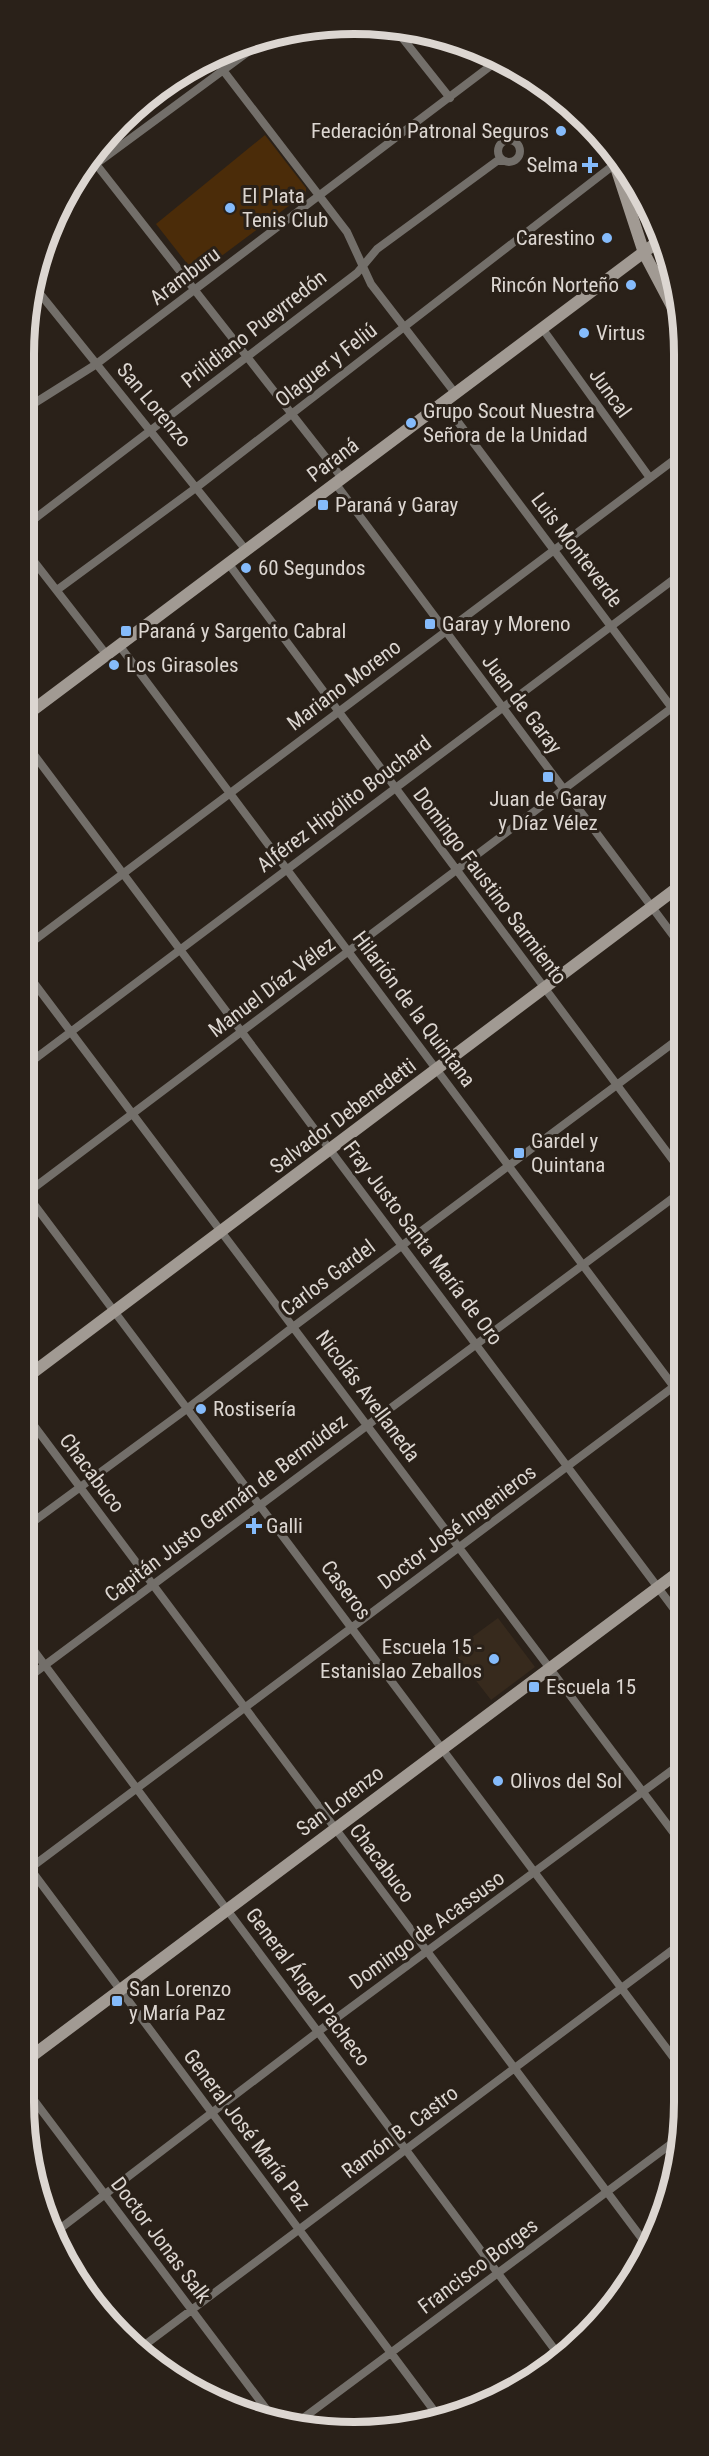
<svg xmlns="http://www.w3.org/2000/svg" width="709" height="2456" viewBox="0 0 709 2456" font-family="'Roboto Condensed',sans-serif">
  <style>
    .built { fill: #372a1d }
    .park { fill: #4b2c09 }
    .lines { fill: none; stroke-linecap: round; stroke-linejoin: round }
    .street { stroke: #736f6a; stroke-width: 8 }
    .secondary { stroke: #a19a93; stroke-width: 12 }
    .poi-dot { fill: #85bbfb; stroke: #2a2119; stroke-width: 2 }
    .labels { text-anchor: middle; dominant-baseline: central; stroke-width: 6; stroke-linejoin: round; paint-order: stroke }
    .poi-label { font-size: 21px; fill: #dcd6d1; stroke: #2a2119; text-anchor: start }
    .street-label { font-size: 21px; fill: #dcd6d1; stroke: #2a2119 }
    .rim { fill: none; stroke: #dcd6d1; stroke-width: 8 }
  </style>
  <rect width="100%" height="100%" fill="#2a2119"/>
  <path class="built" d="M498 1618 535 1667 491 1700 453 1651Z"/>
  <path class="park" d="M265 135 306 188V193L196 275 156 224Z"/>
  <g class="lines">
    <path class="street" d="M396 30 450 98
      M216 61 347 232 371 284 455 393
      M498 151a11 11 0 1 1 22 0a11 11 0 1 1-22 0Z
      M92 159 342 478
      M77 178 260 43
      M33 285 246 550
      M542 328 650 478
      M443 402 681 720
      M30 406 95 365 501 58
      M335 483 681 946
      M29 523 357 273 377 249 497 161H505
      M29 555 106 654
      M228 563 681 1171
      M57 590 197 487 615 164
      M119 645 680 1395
      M29 748 680 1617
      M28 945 682 454
      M28 975 679 1840
      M28 1064 682 573
      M27 1193 681 701
      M27 1195 679 2065
      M26 1415 646 2244
      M26 1527 188 1408 293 1327 681 1037
      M26 1640 561 2358
      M25 1680 681 1192
      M25 1862 441 2420
      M25 1872 680 1382
      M24 2087 270 2414
      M53 2234 319 2031 679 1765
      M142 2347 679 1945
      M298 2422 679 2138"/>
    <path class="secondary" d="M612 155 644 253 682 325
      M646 202 653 228 664 250
      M29 713 660 240
      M27 1377 681 885
      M24 2062 680 1571"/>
  </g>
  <g class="poi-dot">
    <circle cx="561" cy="131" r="6"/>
    <path d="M587 156h6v6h6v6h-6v6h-6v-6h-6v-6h6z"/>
    <circle cx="230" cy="208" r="6"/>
    <circle cx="607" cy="238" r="6"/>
    <circle cx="631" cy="285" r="6"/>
    <circle cx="584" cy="333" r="6"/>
    <circle cx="411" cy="423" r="6"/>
    <rect x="317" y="499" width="12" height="12" rx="3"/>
    <circle cx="246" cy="568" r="6"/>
    <rect x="424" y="618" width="12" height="12" rx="3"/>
    <rect x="120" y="625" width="12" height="12" rx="3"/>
    <circle cx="114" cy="665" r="6"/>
    <rect x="542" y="771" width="12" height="12" rx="3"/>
    <rect x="513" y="1147" width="12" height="12" rx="3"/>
    <circle cx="201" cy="1409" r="6"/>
    <path d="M251 1517h6v6h6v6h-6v6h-6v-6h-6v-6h6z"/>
    <circle cx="494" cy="1659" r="6"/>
    <rect x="528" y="1681" width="12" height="12" rx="3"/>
    <circle cx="498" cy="1781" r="6"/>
    <rect x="111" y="1995" width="12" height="12" rx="3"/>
  </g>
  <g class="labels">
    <g class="poi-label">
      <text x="549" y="131" text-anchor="end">Federación Patronal Seguros</text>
      <text x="578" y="165" text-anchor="end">Selma</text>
      <text x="242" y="196">El Plata<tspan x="242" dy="24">Tenis Club</tspan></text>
      <text x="595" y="238" text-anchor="end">Carestino</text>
      <text x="619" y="285" text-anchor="end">Rincón Norteño</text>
      <text x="596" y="333">Virtus</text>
      <text x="423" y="411">Grupo Scout Nuestra<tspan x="423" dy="24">Señora de la Unidad</tspan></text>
      <text x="335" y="505">Paraná y Garay</text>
      <text x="258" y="568">60 Segundos</text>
      <text x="442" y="624">Garay y Moreno</text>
      <text x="138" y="631">Paraná y Sargento Cabral</text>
      <text x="126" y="665">Los Girasoles</text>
      <text x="548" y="799" text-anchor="middle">Juan de Garay<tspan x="548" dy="24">y Díaz Vélez</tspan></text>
      <text x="531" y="1141">Gardel y<tspan x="531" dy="24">Quintana</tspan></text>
      <text x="213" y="1409">Rostisería</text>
      <text x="266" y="1526">Galli</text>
      <text x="482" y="1647" text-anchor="end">Escuela 15 -<tspan x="482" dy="24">Estanislao Zeballos</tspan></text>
      <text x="546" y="1687">Escuela 15</text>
      <text x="510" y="1781">Olivos del Sol</text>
      <text x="129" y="1989">San Lorenzo<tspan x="129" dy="24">y María Paz</tspan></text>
    </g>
    <g class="street-label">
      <text transform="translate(185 276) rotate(-37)">Aramburu</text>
      <text transform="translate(254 329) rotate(-38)">Prilidiano Pueyrredón</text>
      <text transform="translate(326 365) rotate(-38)">Olaguer y Feliú</text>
      <text transform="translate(610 393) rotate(54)">Juncal</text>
      <text transform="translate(154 405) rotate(50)">San Lorenzo</text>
      <text transform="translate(333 460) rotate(-37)">Paraná</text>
      <text transform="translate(577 550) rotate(53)">Luis Monteverde</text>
      <text transform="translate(344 685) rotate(-37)">Mariano Moreno</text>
      <text transform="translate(522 704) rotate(53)">Juan de Garay</text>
      <text transform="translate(344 804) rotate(-37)">Alférez Hipólito Bouchard</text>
      <text transform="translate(490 886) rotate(53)">Domingo Faustino Sarmiento</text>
      <text transform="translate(272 987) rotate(-37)">Manuel Díaz Vélez</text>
      <text transform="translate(414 1009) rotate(53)">Hilarión de la Quintana</text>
      <text transform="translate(343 1116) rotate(-37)">Salvador Debenedetti</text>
      <text transform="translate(423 1243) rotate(53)">Fray Justo Santa María de Oro</text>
      <text transform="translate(328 1278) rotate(-37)">Carlos Gardel</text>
      <text transform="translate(368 1396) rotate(53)">Nicolás Avellaneda</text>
      <text transform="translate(92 1473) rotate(53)">Chacabuco</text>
      <text transform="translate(226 1508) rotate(-37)">Capitán Justo Germán de Bermúdez</text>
      <text transform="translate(457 1527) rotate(-37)">Doctor José Ingenieros</text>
      <text transform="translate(346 1590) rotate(53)">Caseros</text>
      <text transform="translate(340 1801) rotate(-37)">San Lorenzo</text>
      <text transform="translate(382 1863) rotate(53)">Chacabuco</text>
      <text transform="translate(427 1930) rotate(-36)">Domingo de Acassuso</text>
      <text transform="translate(308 1987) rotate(53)">General Ángel Pacheco</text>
      <text transform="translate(247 2130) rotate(53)">General José María Paz</text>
      <text transform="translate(400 2132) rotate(-37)">Ramón B. Castro</text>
      <text transform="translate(161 2240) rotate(53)">Doctor Jonas Salk</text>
      <text transform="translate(478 2266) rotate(-37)">Francisco Borges</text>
    </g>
  </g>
  <path d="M0 0H709V2456H0ZM354 34H354A320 320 0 0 1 674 354V2102A320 320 0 0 1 354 2422H354A320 320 0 0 1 34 2102V354A320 320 0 0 1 354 34Z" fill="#2a2119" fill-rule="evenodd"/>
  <path class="rim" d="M354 34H354A320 320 0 0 1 674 354V2102A320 320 0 0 1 354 2422H354A320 320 0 0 1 34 2102V354A320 320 0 0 1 354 34Z"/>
</svg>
